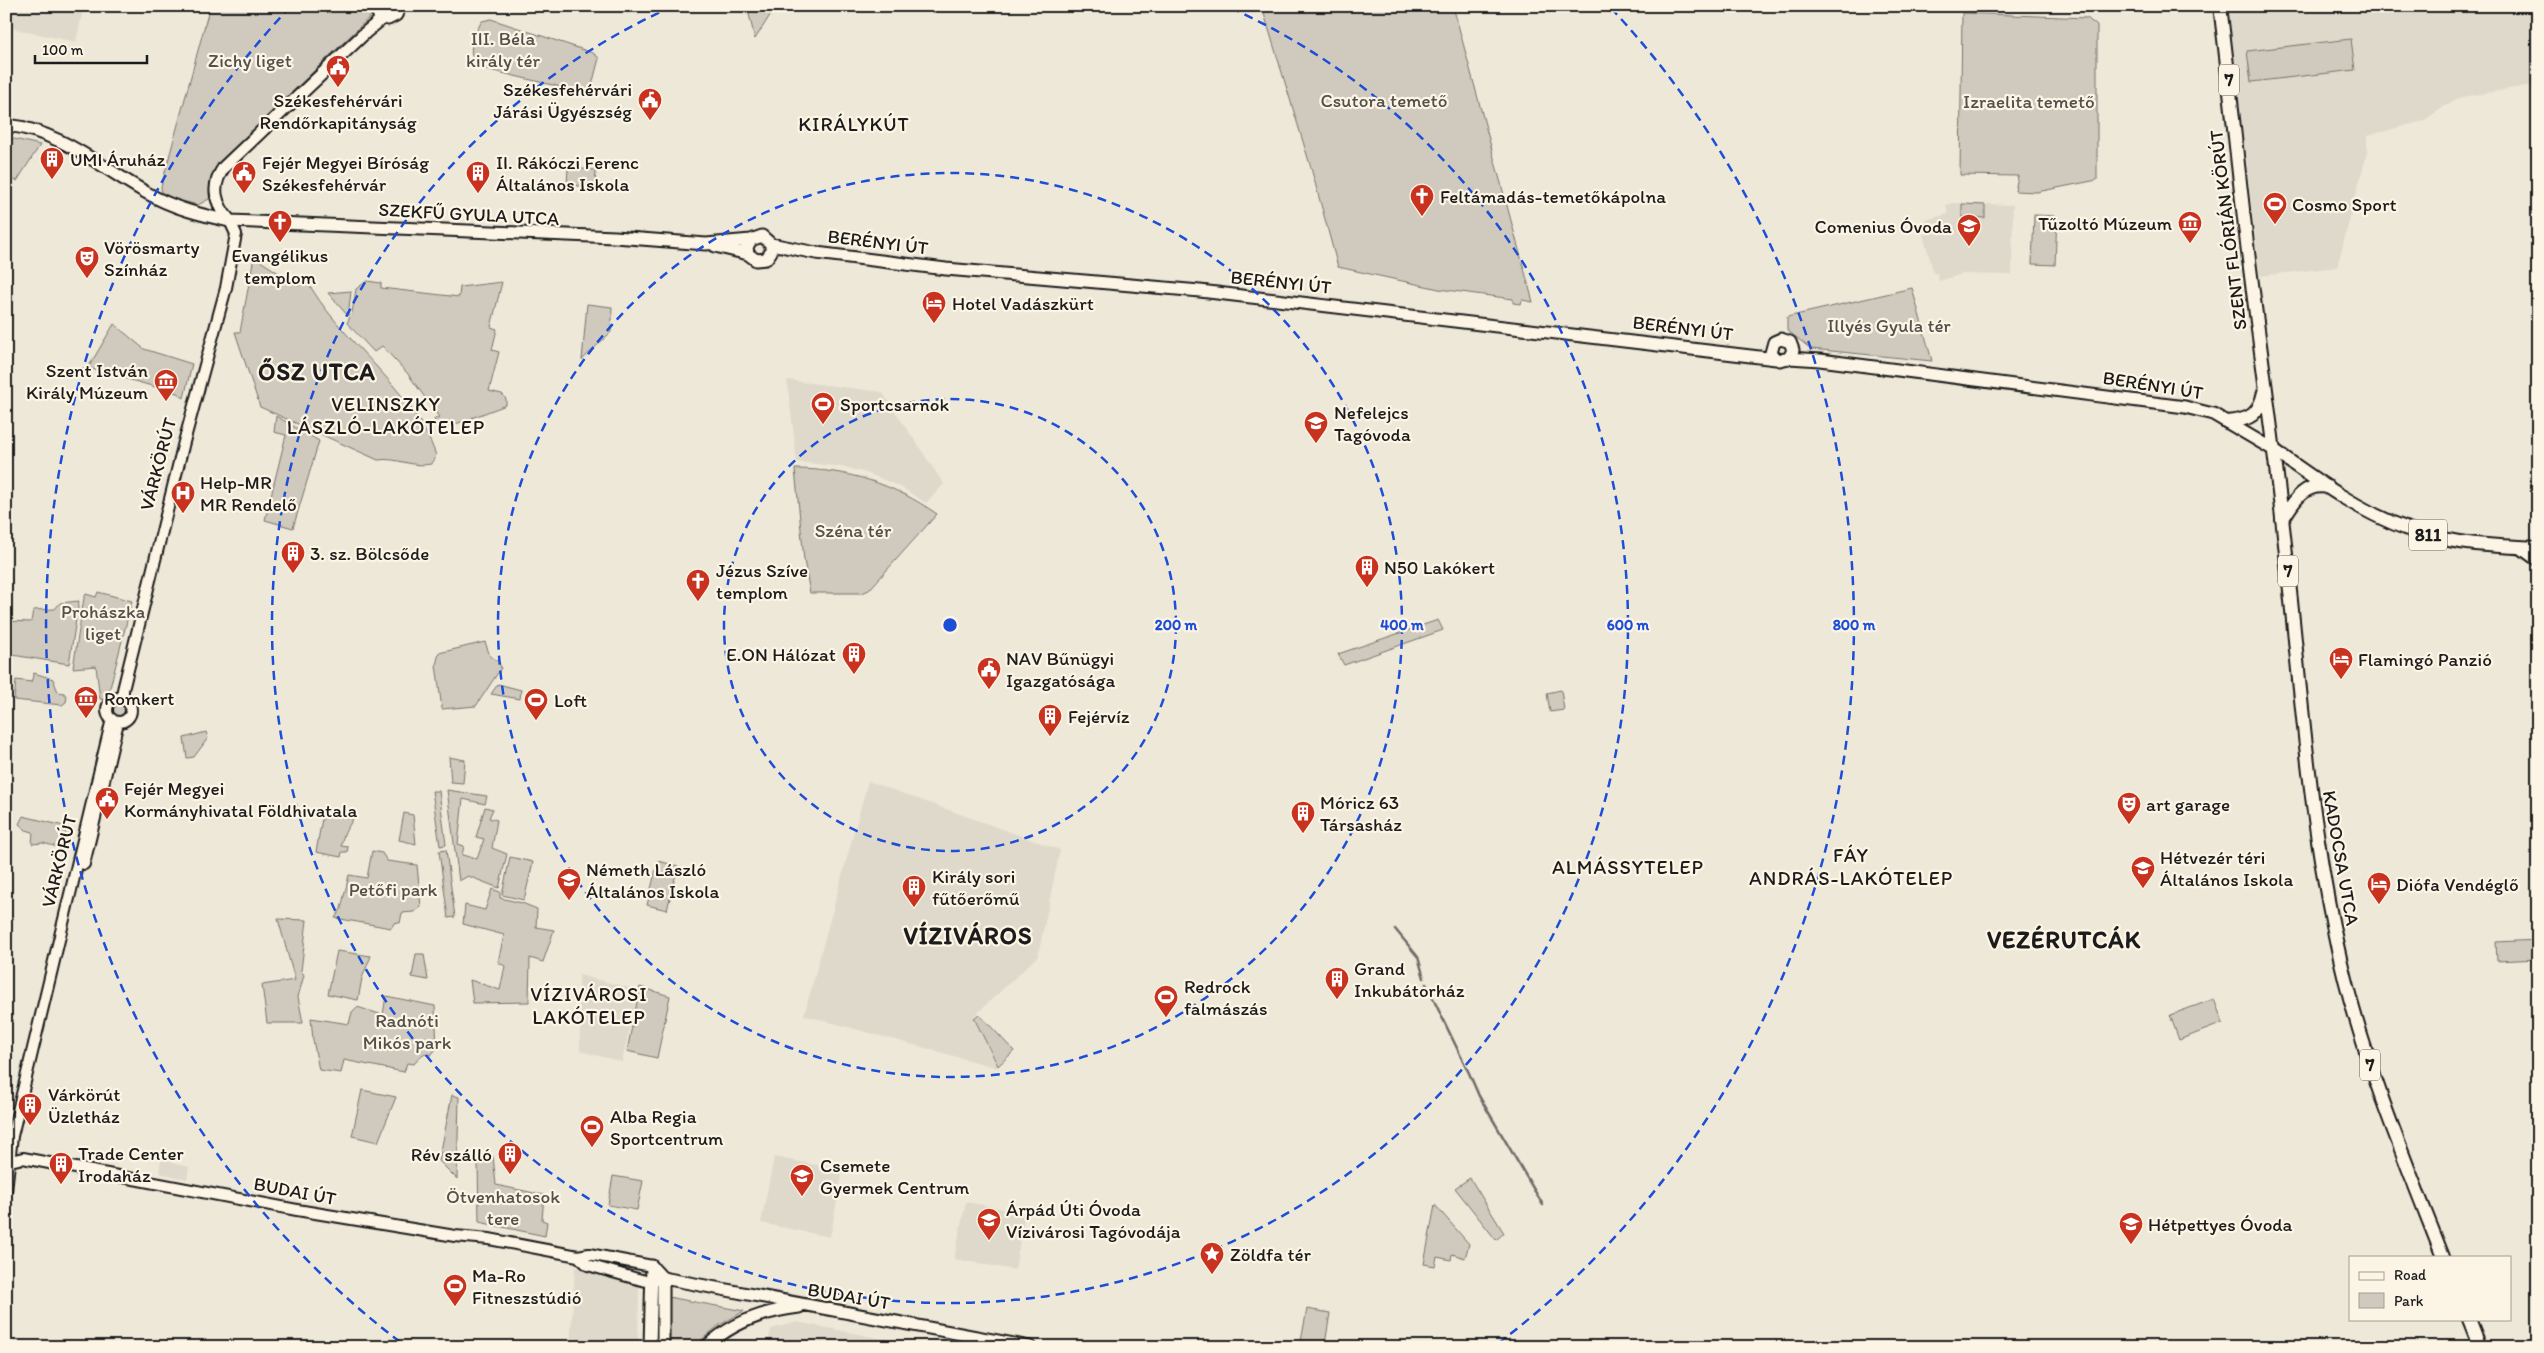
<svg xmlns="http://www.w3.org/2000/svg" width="2544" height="1353" viewBox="0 0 2544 1353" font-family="Itim,sans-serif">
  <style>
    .built { fill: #ded9cb }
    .green { fill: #cfcabd; stroke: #76736c }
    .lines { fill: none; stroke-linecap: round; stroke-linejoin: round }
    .stream { stroke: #6f6c67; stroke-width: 2.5 }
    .tertiary-casing { stroke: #1c1c1c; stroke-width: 14 }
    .secondary-casing { stroke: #1c1c1c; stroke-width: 15 }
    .primary-casing { stroke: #1c1c1c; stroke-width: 16 }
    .tertiary { stroke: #fcf5e5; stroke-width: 10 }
    .secondary { stroke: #fcf5e5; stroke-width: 11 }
    .primary { stroke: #fcf5e5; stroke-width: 12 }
    .ring { fill: none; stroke: #1d4ed8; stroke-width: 2.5; stroke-dasharray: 9 6 }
    .labels { text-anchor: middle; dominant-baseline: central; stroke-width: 4.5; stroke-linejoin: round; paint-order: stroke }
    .shield { fill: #fcf5e5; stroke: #5f5d58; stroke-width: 1 }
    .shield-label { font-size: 18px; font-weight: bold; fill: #1c1c1c }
    .park-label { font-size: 19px; fill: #52504c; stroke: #fcf5e5 }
    .poi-label { font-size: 19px; fill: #1c1c1c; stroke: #fcf5e5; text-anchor: start }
    .street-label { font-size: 19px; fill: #1c1c1c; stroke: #fcf5e5 }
    .neighbourhood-label { font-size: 20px; letter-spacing: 1px; fill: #1c1c1c; stroke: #fcf5e5 }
    .district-label { font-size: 24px; font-weight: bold; letter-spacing: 1px; fill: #1c1c1c; stroke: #fcf5e5 }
    .centre { fill: #1d4ed8; stroke: #fcf5e5; stroke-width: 2.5 }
    .ring-label { font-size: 15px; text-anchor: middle; font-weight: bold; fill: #1d4ed8; stroke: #fcf5e5; stroke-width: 4.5; stroke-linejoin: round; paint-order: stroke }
  </style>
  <rect width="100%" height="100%" fill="#eee8d9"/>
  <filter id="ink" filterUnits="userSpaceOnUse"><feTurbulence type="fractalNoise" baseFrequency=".02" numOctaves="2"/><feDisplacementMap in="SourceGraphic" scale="10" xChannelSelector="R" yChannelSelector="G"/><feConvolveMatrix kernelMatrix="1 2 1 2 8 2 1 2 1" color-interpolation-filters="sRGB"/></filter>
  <g filter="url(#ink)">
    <path class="built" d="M6 6H84L76 42 6 27Z
      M2228 6H2538V84L2457 98 2423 121 2367 136V153L2337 267 2260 276Z
      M1954 203 2013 205 2012 275 1962 274 1939 281 1937 273 1934 274 1923 235 1928 234 1925 220 1948 214 1946 205Z
      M787 380 882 392 944 484 926 503 899 486 869 474 845 467 797 462Z
      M868 781 1060 850 1038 956 973 1017 998 1068 804 1015Z
      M579 975 638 990 622 1062 580 1051Z
      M162 1153 172 1155V1163L189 1167 187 1179 159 1173Z
      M774 1157 843 1170 830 1237 761 1223Z
      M966 1202 1025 1213 1015 1270 954 1259Z
      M575 1267 639 1286 638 1347H570Z
      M797 1322 923 1347H767L771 1329Z"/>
    <path class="green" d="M210 6H373L374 13 226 156 218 167 209 199 198 205 167 197 162 193 161 187Z
      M747 6H776L755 39Z
      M1270 6H1453L1533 302 1522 300 1521 304 1513 303V299L1439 289 1338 267 1311 168 1262 7Z
      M1962 13 2087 18 2097 26V180L2037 192 2015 191 2018 176 1960 175Z
      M491 19 593 53 599 58 591 89 586 93 481 68C464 57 473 36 482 21Z
      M2351 39 2355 70 2251 82 2247 51Z
      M6 137 40 145 17 181 6 177Z
      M568 168 596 170 595 187 567 185Z
      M1962 204 1985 205V218L1962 217Z
      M2034 215 2057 216 2055 265 2032 264Z
      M254 257 299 286 305 277C340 343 410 383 436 455L431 464C413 468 397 457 378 460L260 407 235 332H240Z
      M367 281 381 283V288L459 297 460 287 502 282 491 327 497 329 492 350 499 352 489 391 502 394 506 399V405L445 428H437L434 419 439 417 408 374 382 346 374 352 347 323 352 313 356 289Z
      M1912 288 1932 361 1811 349 1787 330V317Z
      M351 291V292L348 316 328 293Z
      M587 304 612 307 611 332 582 360Z
      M114 324 144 349 192 364 184 398 177 393 88 368Z
      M276 416 319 441 293 528 265 520 286 435 274 432Z
      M795 469C847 469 894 484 937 514L869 590 862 593H810L804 560Z
      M98 592 132 601 109 692 104 700 100 699 96 666 73 668 84 598 86 594 96 597Z
      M79 601 69 664 6 654V621L31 622 33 610 55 609 60 603Z
      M1438 620 1443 630 1344 665 1338 654Z
      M485 642 490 656 499 662 501 668 476 706 442 709 436 665 439 653Z
      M34 673 53 679 58 692 64 693 67 697 66 702 62 705 14 700 16 680 31 682Z
      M498 684 521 690 520 699 491 694Z
      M1561 690 1564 710 1550 712 1547 693Z
      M109 710a10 10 0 1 1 20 0a10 10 0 1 1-20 0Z
      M206 732 208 738 194 757 187 758 184 738Z
      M449 757 465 760 463 783 451 782Z
      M447 790 487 796 485 804 463 799 458 844 464 846 462 855 477 859 484 839 476 837 485 807 493 809 489 818 497 820 492 848 507 854 499 888 468 876 459 881Z
      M432 791H439L446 845 440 846Z
      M323 813 353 819 344 834 341 846 348 847 347 852H342L341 857 316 852Z
      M404 813 413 815 416 844 399 840Z
      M23 816 64 826 68 843 65 849 43 843 32 844 33 832 26 830 19 824Z
      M446 850 455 917 448 918 439 851Z
      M372 851 382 853 387 861 417 865 421 907 414 912 402 913 400 923 395 922 391 928 335 918 341 909 349 875 367 878Z
      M510 857 533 862 524 900 502 895Z
      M658 861 678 866 667 910 647 905Z
      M492 889 500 892V898L522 903 537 909 536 927 554 930 543 962 530 958 529 1002 473 1003 470 980 500 990 505 966 498 962 504 935 463 924 465 905 485 910Z
      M278 919 307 920 301 971 304 975 298 997 303 1023H267L262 985 295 980Z
      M2538 940V959L2497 961 2496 942Z
      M337 951 371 956 362 978 358 1000 328 994Z
      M416 954H424L428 980 412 977Z
      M640 987 670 996 657 1058 627 1051Z
      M386 996 435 1006 437 1048 431 1055 423 1054 414 1064 407 1063 404 1072 344 1060 341 1073 319 1070 313 1040 311 1018 349 1024 352 1012 357 1007 383 1015Z
      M2214 999 2223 1023 2179 1040 2170 1015Z
      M979 1014 1014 1051 998 1066 974 1018Z
      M362 1090 396 1097 378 1142 352 1136Z
      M452 1095 459 1097 457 1179 439 1161Z
      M493 1156 496 1185 544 1195 542 1220 547 1222 545 1236 479 1222 478 1163 482 1159Z
      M613 1176 643 1181 637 1210 608 1205Z
      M1470 1178 1504 1233 1496 1240 1455 1188Z
      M1435 1205 1469 1244 1465 1258 1452 1254 1451 1260 1437 1257 1435 1266 1424 1264Z
      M668 1297 744 1311 718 1326 693 1347H669Z
      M1307 1309 1330 1313 1325 1345 1301 1341Z"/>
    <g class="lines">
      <path class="stream" d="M1395 929 1418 957 1424 978
        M1426 984 1469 1073 1479 1096 1543 1205"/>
      <defs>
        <path id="tertiary" d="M2519 547 2538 561
          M107 710a12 12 0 1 1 24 0a12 12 0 1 1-24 0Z
          M123 699V690L184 442 226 288 236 234 230 221
          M84 864 118 722
          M6 1162 23 1158 297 1210 455 1236 489 1239 578 1256 589 1254 652 1266 663 1278 650 1282 634 1278 588 1265 578 1256
          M6 1191 12 1136 112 719"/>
        <path id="secondary" d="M376 6 379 16 388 19 396 15 400 6
          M6 125C59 130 102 168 147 193 173 208 201 215 230 221L615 237 706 244 751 240
          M230 221C215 204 210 187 224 167L366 32 383 18
          M771 244V252L766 259 756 260 748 254 747 247 751 240 762 236 771 244 816 253 946 269 1200 291 1776 359
          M715 246 748 254
          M1789 358 1793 350 1790 342 1781 339 1774 342 1771 353 1774 357 1780 360 1789 358 1820 360 2185 407 2213 414 2274 450
          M650 1347 652 1266
          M663 1347V1278L1030 1347
          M706 1347C731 1323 765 1311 799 1307"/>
        <path id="primary" d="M2220 6C2231 93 2239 181 2250 268 2262 363 2276 458 2286 554 2302 696 2310 839 2345 979 2369 1074 2407 1165 2443 1257
          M2227 422C2250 420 2259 415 2264 392
          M2274 450C2318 482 2367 517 2420 533 2458 545 2498 546 2538 548
          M2282 520C2293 503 2303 482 2328 487
          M2469 1319 2480 1347"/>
      </defs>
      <use href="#tertiary" class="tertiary-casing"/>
      <use href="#secondary" class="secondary-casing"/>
      <use href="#primary" class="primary-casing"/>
      <use href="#tertiary" class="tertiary"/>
      <use href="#secondary" class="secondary"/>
      <use href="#primary" class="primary"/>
    </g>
  </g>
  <g class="ring">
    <circle cx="950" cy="625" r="226"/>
    <circle cx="950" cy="625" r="452"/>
    <path d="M1231 8A678 678 0 1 1 669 8"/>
    <path d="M400 1342A904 904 0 0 1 289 8M1611 8A904 904 0 0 1 1500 1342"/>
  </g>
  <defs>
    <symbol id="civic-pin" viewBox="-11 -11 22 30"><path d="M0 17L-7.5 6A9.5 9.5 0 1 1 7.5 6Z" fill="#c8321e" stroke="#fcf5e5"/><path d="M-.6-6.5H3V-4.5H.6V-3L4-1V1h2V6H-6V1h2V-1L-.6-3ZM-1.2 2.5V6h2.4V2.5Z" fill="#fff"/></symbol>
    <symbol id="building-pin" viewBox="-11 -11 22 30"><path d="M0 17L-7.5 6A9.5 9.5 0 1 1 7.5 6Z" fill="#c8321e" stroke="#fcf5e5"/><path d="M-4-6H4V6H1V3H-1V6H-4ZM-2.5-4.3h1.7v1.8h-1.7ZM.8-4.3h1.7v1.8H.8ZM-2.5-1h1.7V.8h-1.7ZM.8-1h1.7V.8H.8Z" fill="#fff"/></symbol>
    <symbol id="church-pin" viewBox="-11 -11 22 30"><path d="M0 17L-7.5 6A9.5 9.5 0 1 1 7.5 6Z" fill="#c8321e" stroke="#fcf5e5"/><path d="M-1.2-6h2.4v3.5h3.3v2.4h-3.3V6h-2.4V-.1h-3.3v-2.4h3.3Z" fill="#fff"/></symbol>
    <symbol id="stadium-pin" viewBox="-11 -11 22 30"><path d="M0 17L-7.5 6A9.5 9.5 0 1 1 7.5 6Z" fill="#c8321e" stroke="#fcf5e5"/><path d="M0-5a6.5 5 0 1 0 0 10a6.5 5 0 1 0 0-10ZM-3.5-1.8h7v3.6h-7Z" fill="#fff"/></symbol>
    <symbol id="museum-pin" viewBox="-11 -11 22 30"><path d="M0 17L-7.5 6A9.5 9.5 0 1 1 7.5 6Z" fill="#c8321e" stroke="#fcf5e5"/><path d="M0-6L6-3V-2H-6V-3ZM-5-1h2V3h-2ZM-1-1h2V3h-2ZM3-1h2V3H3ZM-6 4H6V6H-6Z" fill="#fff"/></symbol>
    <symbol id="school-pin" viewBox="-11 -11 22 30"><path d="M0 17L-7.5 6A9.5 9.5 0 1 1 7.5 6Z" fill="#c8321e" stroke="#fcf5e5"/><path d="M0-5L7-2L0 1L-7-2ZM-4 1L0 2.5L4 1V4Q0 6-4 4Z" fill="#fff"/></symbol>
    <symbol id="theatre-pin" viewBox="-11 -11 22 30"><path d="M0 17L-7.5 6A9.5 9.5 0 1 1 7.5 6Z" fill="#c8321e" stroke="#fcf5e5"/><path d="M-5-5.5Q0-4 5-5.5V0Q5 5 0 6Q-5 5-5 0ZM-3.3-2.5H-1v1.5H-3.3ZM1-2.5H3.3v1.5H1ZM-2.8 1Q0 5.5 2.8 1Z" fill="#fff"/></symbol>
    <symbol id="hotel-pin" viewBox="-11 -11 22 30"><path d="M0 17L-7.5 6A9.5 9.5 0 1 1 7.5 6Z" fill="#c8321e" stroke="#fcf5e5"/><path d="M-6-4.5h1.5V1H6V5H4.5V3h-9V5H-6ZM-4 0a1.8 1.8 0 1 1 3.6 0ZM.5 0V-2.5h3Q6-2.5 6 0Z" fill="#fff"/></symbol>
    <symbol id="hospital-pin" viewBox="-11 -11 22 30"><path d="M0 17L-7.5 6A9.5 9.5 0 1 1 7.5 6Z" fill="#c8321e" stroke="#fcf5e5"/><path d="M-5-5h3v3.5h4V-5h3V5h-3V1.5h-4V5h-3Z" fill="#fff"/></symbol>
    <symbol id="sight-pin" viewBox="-11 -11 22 30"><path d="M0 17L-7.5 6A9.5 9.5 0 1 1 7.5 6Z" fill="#c8321e" stroke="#fcf5e5"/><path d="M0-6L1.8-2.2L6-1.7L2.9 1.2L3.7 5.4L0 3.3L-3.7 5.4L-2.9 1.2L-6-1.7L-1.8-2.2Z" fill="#fff"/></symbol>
  </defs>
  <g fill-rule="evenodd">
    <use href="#civic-pin" x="324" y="53" width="28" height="38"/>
    <use href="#civic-pin" x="636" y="86" width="28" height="38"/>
    <use href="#building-pin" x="38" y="145" width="28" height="38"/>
    <use href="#civic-pin" x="230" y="159" width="28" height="38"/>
    <use href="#building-pin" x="464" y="159" width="28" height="38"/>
    <use href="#church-pin" x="1408" y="182" width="28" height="38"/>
    <use href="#stadium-pin" x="2261" y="190" width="28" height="38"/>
    <use href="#church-pin" x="266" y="208" width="28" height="38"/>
    <use href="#museum-pin" x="2176" y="209" width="28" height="38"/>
    <use href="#school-pin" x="1955" y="212" width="28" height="38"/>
    <use href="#theatre-pin" x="73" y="244" width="28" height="38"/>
    <use href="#hotel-pin" x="920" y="289" width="28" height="38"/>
    <use href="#museum-pin" x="152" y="367" width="28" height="38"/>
    <use href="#stadium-pin" x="809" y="390" width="28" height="38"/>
    <use href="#school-pin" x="1302" y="409" width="28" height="38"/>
    <use href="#hospital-pin" x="169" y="479" width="28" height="38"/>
    <use href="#building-pin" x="279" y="539" width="28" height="38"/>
    <use href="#building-pin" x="1353" y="553" width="28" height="38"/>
    <use href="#church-pin" x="684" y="567" width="28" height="38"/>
    <use href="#building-pin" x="840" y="640" width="28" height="38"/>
    <use href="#hotel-pin" x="2327" y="645" width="28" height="38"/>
    <use href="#civic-pin" x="975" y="655" width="28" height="38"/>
    <use href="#museum-pin" x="72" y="684" width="28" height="38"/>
    <use href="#stadium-pin" x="522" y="686" width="28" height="38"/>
    <use href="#building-pin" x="1036" y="702" width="28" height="38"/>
    <use href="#civic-pin" x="93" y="785" width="28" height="38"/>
    <use href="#theatre-pin" x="2115" y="790" width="28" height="38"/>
    <use href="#building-pin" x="1289" y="799" width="28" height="38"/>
    <use href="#school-pin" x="2129" y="854" width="28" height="38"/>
    <use href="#school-pin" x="555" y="866" width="28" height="38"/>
    <use href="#hotel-pin" x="2365" y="870" width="28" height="38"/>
    <use href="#building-pin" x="900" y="873" width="28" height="38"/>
    <use href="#building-pin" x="1323" y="965" width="28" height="38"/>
    <use href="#stadium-pin" x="1152" y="983" width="28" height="38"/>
    <use href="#building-pin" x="16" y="1091" width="28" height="38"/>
    <use href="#stadium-pin" x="578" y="1113" width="28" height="38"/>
    <use href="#building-pin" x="496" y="1140" width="28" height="38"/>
    <use href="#building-pin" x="47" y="1150" width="28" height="38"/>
    <use href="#school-pin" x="788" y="1162" width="28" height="38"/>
    <use href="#school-pin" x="975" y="1206" width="28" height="38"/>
    <use href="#school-pin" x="2117" y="1210" width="28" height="38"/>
    <use href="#sight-pin" x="1198" y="1240" width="28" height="38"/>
    <use href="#stadium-pin" x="441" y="1272" width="28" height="38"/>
  </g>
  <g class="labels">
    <g class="shield">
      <rect x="2219" y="64.5" width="20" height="31" rx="4"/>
      <rect x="2409" y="519.5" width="38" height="31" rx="4"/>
      <rect x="2278" y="555.5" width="20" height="31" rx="4"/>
      <rect x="2360" y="1049.5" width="20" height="31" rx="4"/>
    </g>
    <g class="shield-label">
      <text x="2229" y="80">7</text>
      <text x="2428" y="535">811</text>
      <text x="2288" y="571">7</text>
      <text x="2370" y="1065">7</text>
    </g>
    <g class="park-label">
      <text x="503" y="38">III. Béla<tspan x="503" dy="22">király tér</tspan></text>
      <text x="250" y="60">Zichy liget</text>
      <text x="1384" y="100">Csutora temető</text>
      <text x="2029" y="101">Izraelita temető</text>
      <text x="1889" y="325">Illyés Gyula tér</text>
      <text x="853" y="530">Széna tér</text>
      <text x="103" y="611">Prohászka<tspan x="103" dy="22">liget</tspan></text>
      <text x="393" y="889">Petőfi park</text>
      <text x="407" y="1020">Radnóti<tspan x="407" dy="22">Mikós park</tspan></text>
      <text x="503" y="1196">Ötvenhatosok<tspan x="503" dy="22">tere</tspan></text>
    </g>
    <g class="poi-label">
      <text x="632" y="89" text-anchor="end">Székesfehérvári<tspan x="632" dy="22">Járási Ügyészség</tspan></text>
      <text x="338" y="100" text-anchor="middle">Székesfehérvári<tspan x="338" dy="22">Rendőrkapitányság</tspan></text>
      <text x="70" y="159">UMI Áruház</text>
      <text x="262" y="162">Fejér Megyei Bíróság<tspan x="262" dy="22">Székesfehérvár</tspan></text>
      <text x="496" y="162">II. Rákóczi Ferenc<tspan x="496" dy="22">Általános Iskola</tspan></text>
      <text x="1440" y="196">Feltámadás-temetőkápolna</text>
      <text x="2292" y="204">Cosmo Sport</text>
      <text x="2172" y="223" text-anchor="end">Tűzoltó Múzeum</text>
      <text x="1952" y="226" text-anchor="end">Comenius Óvoda</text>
      <text x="104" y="247">Vörösmarty<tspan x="104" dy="22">Színház</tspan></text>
      <text x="280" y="255" text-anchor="middle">Evangélikus<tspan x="280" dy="22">templom</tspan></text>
      <text x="952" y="303">Hotel Vadászkürt</text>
      <text x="148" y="370" text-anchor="end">Szent István<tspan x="148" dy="22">Király Múzeum</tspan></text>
      <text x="840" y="404">Sportcsarnok</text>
      <text x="1334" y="412">Nefelejcs<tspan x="1334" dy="22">Tagóvoda</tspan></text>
      <text x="200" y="482">Help-MR<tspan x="200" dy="22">MR Rendelő</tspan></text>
      <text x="310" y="553">3. sz. Bölcsőde</text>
      <text x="1384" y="567">N50 Lakókert</text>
      <text x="716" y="570">Jézus Szíve<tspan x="716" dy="22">templom</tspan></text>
      <text x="836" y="654" text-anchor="end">E.ON Hálózat</text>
      <text x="1006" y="658">NAV Bűnügyi<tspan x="1006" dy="22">Igazgatósága</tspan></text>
      <text x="2358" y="659">Flamingó Panzió</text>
      <text x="104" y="698">Romkert</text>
      <text x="554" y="700">Loft</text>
      <text x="1068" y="716">Fejérvíz</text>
      <text x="124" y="788">Fejér Megyei<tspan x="124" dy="22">Kormányhivatal Földhivatala</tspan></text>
      <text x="1320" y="802">Móricz 63<tspan x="1320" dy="22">Társasház</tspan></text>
      <text x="2146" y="804">art garage</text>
      <text x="2160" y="857">Hétvezér téri<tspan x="2160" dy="22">Általános Iskola</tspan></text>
      <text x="586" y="869">Németh László<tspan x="586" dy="22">Általános Iskola</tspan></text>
      <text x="932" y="876">Király sori<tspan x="932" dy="22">fűtőerőmű</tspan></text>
      <text x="2396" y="884">Diófa Vendéglő</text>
      <text x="1354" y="968">Grand<tspan x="1354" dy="22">Inkubátorház</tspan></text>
      <text x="1184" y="986">Redrock<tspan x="1184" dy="22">falmászás</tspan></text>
      <text x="48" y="1094">Várkörút<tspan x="48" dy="22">Üzletház</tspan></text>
      <text x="610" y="1116">Alba Regia<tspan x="610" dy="22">Sportcentrum</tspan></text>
      <text x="78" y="1153">Trade Center<tspan x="78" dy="22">Irodaház</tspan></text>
      <text x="492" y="1154" text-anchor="end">Rév szálló</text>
      <text x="820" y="1165">Csemete<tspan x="820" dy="22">Gyermek Centrum</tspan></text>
      <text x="1006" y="1209">Árpád Úti Óvoda<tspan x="1006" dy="22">Vízivárosi Tagóvodája</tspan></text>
      <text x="2148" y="1224">Hétpettyes Óvoda</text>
      <text x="1230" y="1254">Zöldfa tér</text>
      <text x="472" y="1275">Ma-Ro<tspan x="472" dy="22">Fitneszstúdió</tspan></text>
    </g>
    <g class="street-label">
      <text transform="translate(469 214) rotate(3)">SZEKFŰ GYULA UTCA</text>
      <text transform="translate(2228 230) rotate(-97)">SZENT FLÓRIÁN KÖRÚT</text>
      <text transform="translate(878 242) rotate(7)">BERÉNYI ÚT</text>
      <text transform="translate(1281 282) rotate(6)">BERÉNYI ÚT</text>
      <text transform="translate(1683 328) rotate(7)">BERÉNYI ÚT</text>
      <text transform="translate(2153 385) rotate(9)">BERÉNYI ÚT</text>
      <text transform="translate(158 464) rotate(-75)">VÁRKÖRÚT</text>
      <text transform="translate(2341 858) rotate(80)">KADOCSA UTCA</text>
      <text transform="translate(59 861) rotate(-76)">VÁRKÖRÚT</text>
      <text transform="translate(295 1191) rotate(11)">BUDAI ÚT</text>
      <text transform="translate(849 1296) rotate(10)">BUDAI ÚT</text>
    </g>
    <g class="neighbourhood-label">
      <text x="854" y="124">KIRÁLYKÚT</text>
      <text x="386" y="404">VELINSZKY<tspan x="386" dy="23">LÁSZLÓ-LAKÓTELEP</tspan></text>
      <text x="1851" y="855">FÁY<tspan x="1851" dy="23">ANDRÁS-LAKÓTELEP</tspan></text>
      <text x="1628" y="867">ALMÁSSYTELEP</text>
      <text x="589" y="994">VÍZIVÁROSI<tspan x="589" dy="23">LAKÓTELEP</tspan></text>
    </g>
    <g class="district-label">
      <text x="317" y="371">ŐSZ UTCA</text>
      <text x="968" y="935">VÍZIVÁROS</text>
      <text x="2064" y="939">VEZÉRUTCÁK</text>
    </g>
  </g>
  <circle cx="950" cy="625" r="8" class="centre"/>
  <g class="ring-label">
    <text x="1176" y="630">200 m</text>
    <text x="1402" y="630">400 m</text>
    <text x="1628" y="630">600 m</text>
    <text x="1854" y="630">800 m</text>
  </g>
  <rect width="2544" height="1353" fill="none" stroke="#fcf5e5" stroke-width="25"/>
  <rect x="12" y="12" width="2519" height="1328" fill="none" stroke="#1c1c1c" stroke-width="2" filter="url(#ink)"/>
  <rect x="2349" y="1256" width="162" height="65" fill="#fcf5e5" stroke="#a29e95"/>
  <rect x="2359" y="1272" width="25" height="8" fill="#fcf5e5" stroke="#a29e95"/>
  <text x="2394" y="1280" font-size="15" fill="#1c1c1c">Road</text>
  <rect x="2359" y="1293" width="25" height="15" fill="#cfcabd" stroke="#a29e95"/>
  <text x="2394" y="1306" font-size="15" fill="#1c1c1c">Park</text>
  <path d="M35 55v8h112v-8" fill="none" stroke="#1c1c1c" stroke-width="2.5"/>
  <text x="42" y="55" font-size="15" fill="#1c1c1c" stroke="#fcf5e5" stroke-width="4" paint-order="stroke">100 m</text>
</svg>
